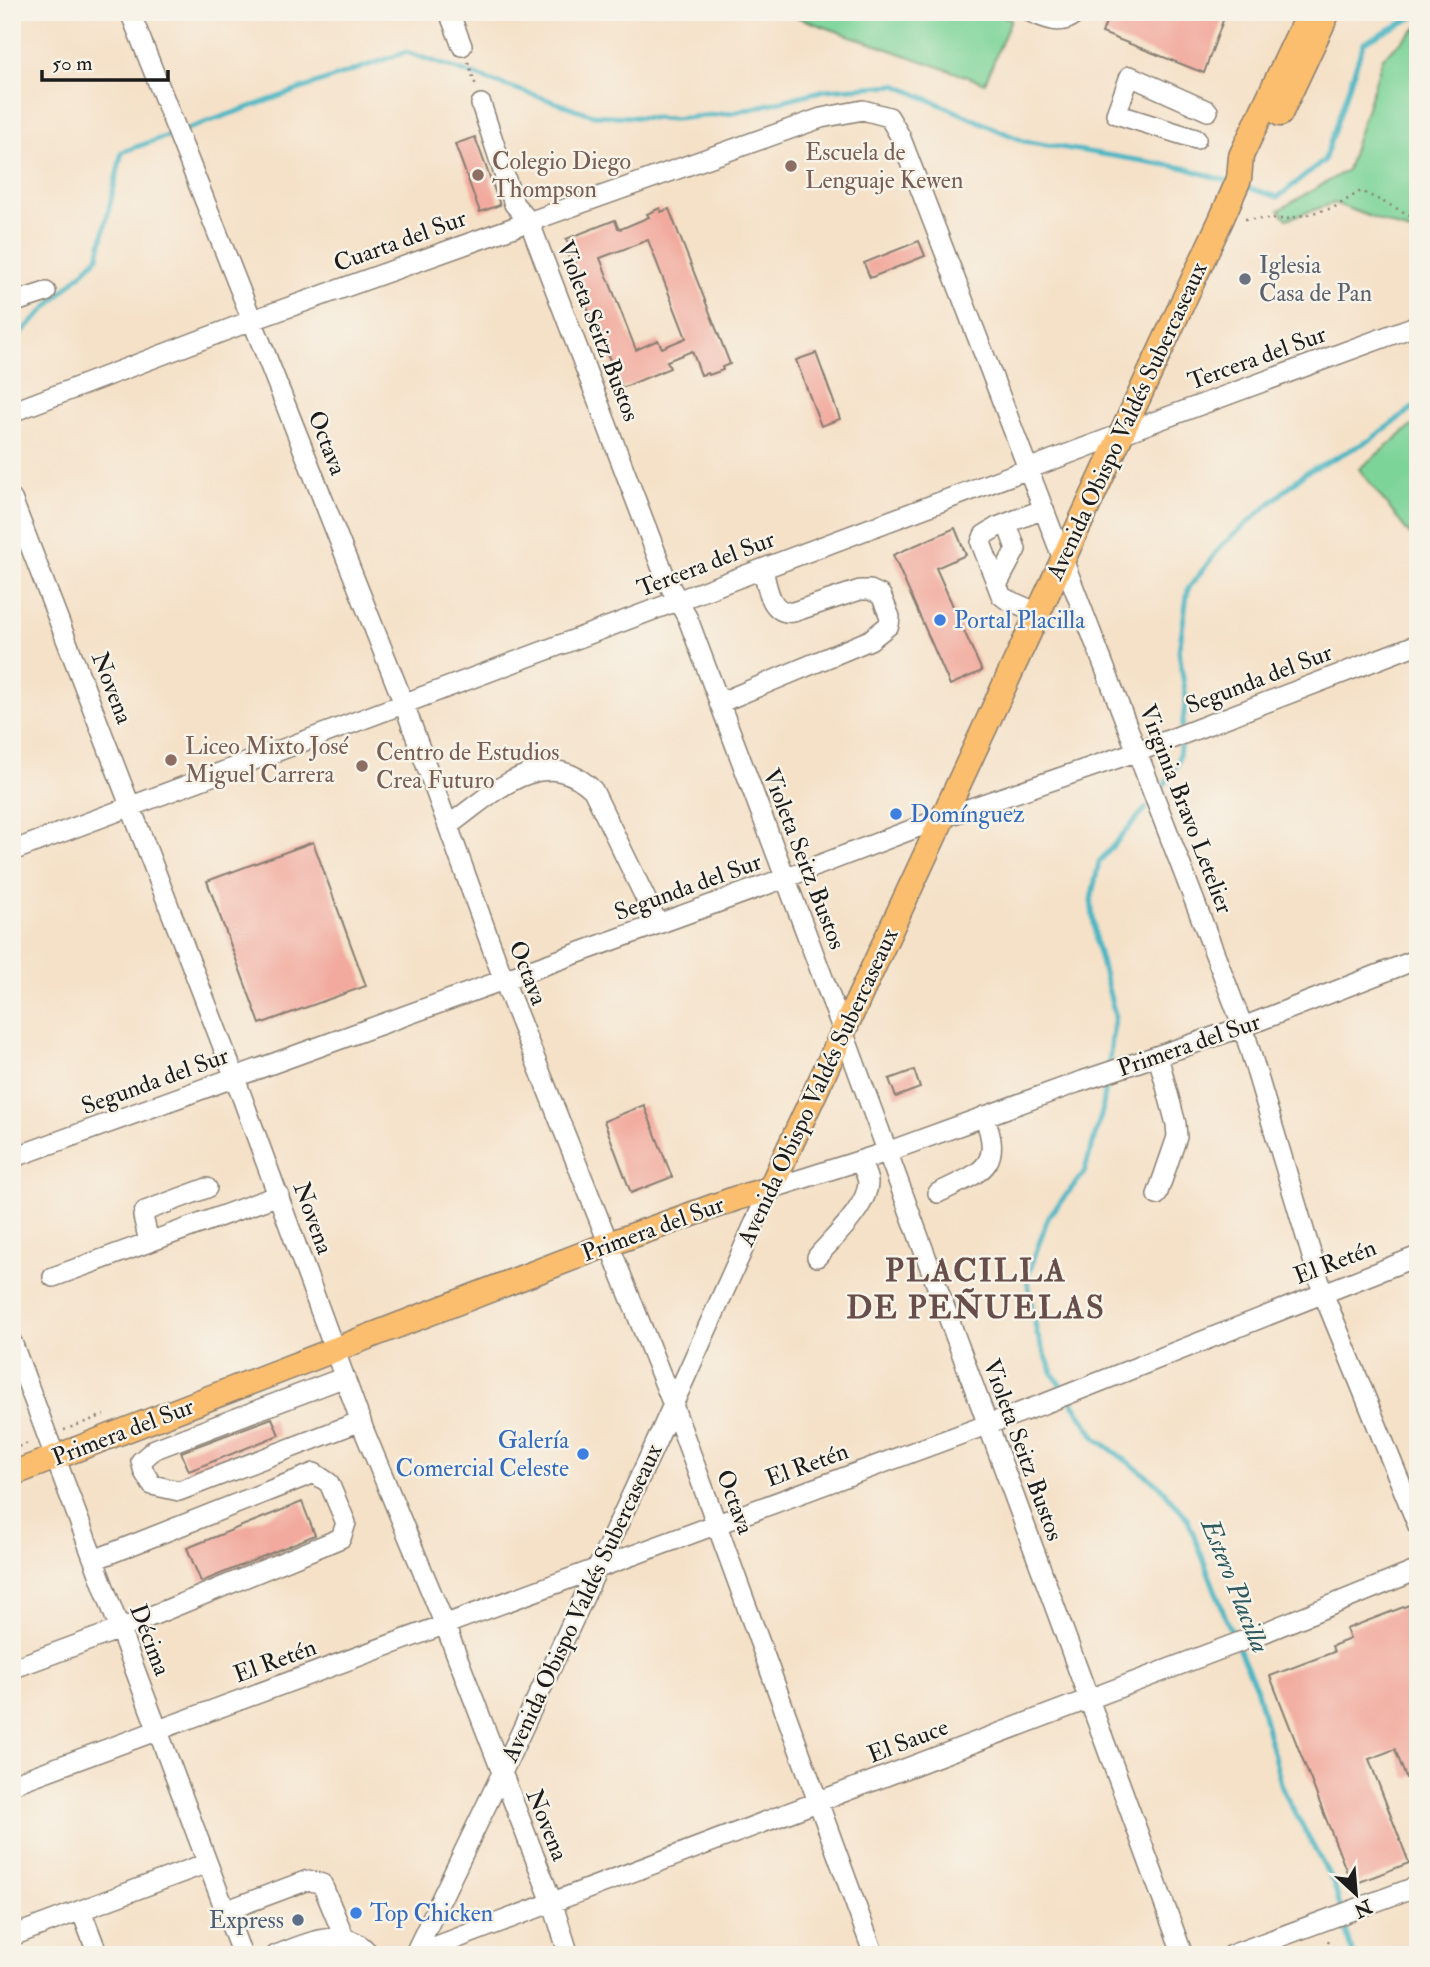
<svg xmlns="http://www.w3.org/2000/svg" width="1430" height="1967" viewBox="0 0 1430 1967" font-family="'IM FELL Double Pica',serif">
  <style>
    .green { fill: #7dd499; stroke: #4c785a; stroke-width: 2 }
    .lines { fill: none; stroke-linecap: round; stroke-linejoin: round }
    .stream { stroke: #47b5c3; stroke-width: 5 }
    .building { fill: #f2aa9e; fill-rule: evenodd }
    .minor-casing { stroke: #887e72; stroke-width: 22 }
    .major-casing { stroke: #887e72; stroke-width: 27 }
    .path { stroke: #887e72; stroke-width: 2.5; stroke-dasharray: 2 5; stroke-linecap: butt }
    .minor { stroke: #fff; stroke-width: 19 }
    .major { stroke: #fbbe6e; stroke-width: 24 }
    .education-dot { fill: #8d6e63; stroke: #f7f3e8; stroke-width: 2.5 }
    .worship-dot { fill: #6b7280; stroke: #f7f3e8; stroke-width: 2.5 }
    .shop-dot { fill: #3f7fe0; stroke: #f7f3e8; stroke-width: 2.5 }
    .service-dot { fill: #5c6f8a; stroke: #f7f3e8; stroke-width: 2.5 }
    .labels { text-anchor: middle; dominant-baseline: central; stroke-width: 5; stroke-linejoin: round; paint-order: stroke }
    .education-label { font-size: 24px; fill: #785e54; stroke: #f7f3e8; text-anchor: start }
    .street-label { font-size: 24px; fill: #1c1c1c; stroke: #f7f3e8 }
    .worship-label { font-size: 24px; fill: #5b616d; stroke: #f7f3e8; text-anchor: start }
    .shop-label { font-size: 24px; fill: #366cbe; stroke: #f7f3e8; text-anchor: start }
    .service-label { font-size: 24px; fill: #4e5e75; stroke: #f7f3e8; text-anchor: end }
    .water-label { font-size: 26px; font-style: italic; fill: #2d595f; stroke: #f7f3e8 }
    .district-label { font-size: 32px; font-weight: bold; letter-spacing: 2px; fill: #674e4a; stroke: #f7f3e8 }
  </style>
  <rect width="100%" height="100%" fill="#f7f3e8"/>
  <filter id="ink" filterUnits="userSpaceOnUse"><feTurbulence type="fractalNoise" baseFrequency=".0143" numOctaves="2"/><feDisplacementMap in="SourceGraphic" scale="14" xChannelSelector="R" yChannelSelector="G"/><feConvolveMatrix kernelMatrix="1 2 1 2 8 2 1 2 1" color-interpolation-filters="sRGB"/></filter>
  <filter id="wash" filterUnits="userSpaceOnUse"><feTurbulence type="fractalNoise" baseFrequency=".00686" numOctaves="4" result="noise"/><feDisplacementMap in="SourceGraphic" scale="28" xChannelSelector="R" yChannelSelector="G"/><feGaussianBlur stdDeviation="1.57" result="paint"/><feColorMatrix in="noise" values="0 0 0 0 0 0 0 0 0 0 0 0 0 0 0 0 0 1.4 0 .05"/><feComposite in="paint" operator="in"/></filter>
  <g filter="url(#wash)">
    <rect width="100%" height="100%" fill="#f5e1c8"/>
    <path class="green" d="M782 12H993L1011 19 985 83Z
      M1418 27V235L1334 203 1287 219 1279 210 1347 170 1383 57Z
      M1418 421V545L1359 469Z"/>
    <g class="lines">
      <path class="stream" d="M1242 186 1278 197 1324 161 1364 42 1418 15
        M12 342 98 257 122 152 406 52 593 115 674 119 734 113 825 90 896 85 1023 141 1185 168 1230 182
        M1182 728 1186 698 1179 651 1188 589 1222 545 1305 473 1370 440 1418 404
        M1165 784 1178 763 1181 742
        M1108 1069 1115 1015 1096 942 1091 900 1099 862 1146 808
        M1107 1079 1102 1112 1084 1173 1048 1217 1027 1279 1037 1334 1053 1374 1097 1439 1159 1485 1188 1520 1234 1639
        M1238 1648 1256 1687 1283 1791 1334 1884 1353 1955"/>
    </g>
    <g id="blocks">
      <path class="building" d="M1110 12H1226L1204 73 1102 33Z
        M475 137 500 205 480 212 455 144Z
        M660 208 661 212 669 209 730 364 722 367 723 370 709 375 708 373 701 375 692 351 667 361 670 368 622 388 619 380 616 381 610 368 613 367 580 291 585 289 574 259 570 260 565 247 569 246 566 239 615 220 618 228 621 229 649 217 647 214ZM648 240 686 338 662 348 658 340 636 350 600 258Z
        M919 241 925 256 870 278 864 263Z
        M816 353 840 419 821 426 796 360Z
        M955 528 966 555 936 568 982 671 950 685 893 555Z
        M313 842 366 986 260 1024 207 881Z
        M914 1070 920 1088 896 1097 889 1079Z
        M644 1105 672 1177 631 1193 604 1121Z
        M272 1418 279 1435 189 1471 181 1452Z
        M302 1502 315 1535 201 1582 187 1548Z
        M1414 1603 1418 1613V1773L1406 1778 1395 1749 1369 1759 1409 1863 1352 1885 1270 1676 1334 1652 1332 1646 1350 1639 1346 1629Z"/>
    </g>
  </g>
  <g filter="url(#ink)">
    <use href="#blocks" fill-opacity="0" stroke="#887e72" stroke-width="2"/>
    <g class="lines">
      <defs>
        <path id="minor" d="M130 12 404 704 504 981 673 1405 874 1955
          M449 12 462 46
          M1030 12C1050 20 1060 27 1079 12
          M481 104 514 204 529 221 666 579 688 619 843 1031 1183 1955
          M1196 139 1116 114 1130 76 1208 111
          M12 303 46 292
          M12 412 253 320 821 118 863 110 889 117 900 136 1243 1027 1323 1293 1418 1526
          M12 499 235 1078 365 1433 445 1625 552 1902 569 1955
          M998 583 1016 549 1007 524
          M1038 613 1006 599 1001 595 981 543 984 535 997 527 1044 509
          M719 703 870 640 889 625 890 617 881 595 870 590H860L793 612C770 615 767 586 763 569
          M448 826C491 795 543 741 593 790L658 924
          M12 851 1121 434 1418 325
          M12 1158 785 878 942 818 1150 747 1418 644
          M938 1193C979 1172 1005 1169 984 1116
          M1157 1195 1177 1137 1176 1124 1158 1056
          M149 1242 143 1216 145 1211 207 1188
          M817 1257C832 1239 868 1207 868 1182 867 1175 863 1168 860 1161
          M53 1277 279 1195
          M12 1342 242 1955
          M345 1377 155 1449 141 1461 144 1472 152 1485 179 1491 361 1421
          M14 1668 120 1629 341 1538 346 1523 329 1483 314 1473 94 1560
          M12 1784 1046 1403 1418 1256
          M81 1910 98 1955
          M225 1911 308 1880 322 1884 344 1937
          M12 1936 207 1863
          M276 1955C306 1944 346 1923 370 1955
          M413 1955 1253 1637 1418 1570
          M414 1955 501 1775 654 1447 770 1189 887 1152 1076 1083 1243 1027 1418 959
          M1231 1955 1418 1886"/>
        <path id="major" d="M1280 114 1328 12
          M12 1474 609 1244 737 1198 770 1189 1221 220 1239 179 1241 156 1309 12"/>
      </defs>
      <use href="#minor" class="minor-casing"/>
      <use href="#major" class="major-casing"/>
      <path class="path" d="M468 62 476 86
        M1245 219H1287L1333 208 1361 191 1418 219
        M64 1430 104 1415
        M12 1449 31 1442
        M1323 1955 1330 1937"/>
      <use href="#minor" class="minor"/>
      <use href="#major" class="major"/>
    </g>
  </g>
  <g class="education-dot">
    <circle cx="791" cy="166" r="7"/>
    <circle cx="478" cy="175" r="7"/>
    <circle cx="171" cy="760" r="7"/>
    <circle cx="362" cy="766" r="7"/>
  </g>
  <circle class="worship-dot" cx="1245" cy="279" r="7"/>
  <g class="shop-dot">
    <circle cx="940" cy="620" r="7"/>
    <circle cx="896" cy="814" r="7"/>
    <circle cx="583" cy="1454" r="7"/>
    <circle cx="356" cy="1913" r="7"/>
  </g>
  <circle class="service-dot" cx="298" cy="1920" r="7"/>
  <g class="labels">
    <g class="education-label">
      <text x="805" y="152">Escuela de<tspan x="805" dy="28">Lenguaje Kewen</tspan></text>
      <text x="492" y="161">Colegio Diego<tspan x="492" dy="28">Thompson</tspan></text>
      <text x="185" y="746">Liceo Mixto José<tspan x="185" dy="28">Miguel Carrera</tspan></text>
      <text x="376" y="752">Centro de Estudios<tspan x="376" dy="28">Crea Futuro</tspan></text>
    </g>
    <g class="street-label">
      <text transform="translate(400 241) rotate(-20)">Cuarta del Sur</text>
      <text transform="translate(598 331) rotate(69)">Violeta Seitz Bustos</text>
      <text transform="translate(1257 358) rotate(-20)">Tercera del Sur</text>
      <text transform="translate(1127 421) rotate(-65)">Avenida Obispo Valdés Subercaseaux</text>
      <text transform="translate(327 443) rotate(69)">Octava</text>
      <text transform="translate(706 564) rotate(-21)">Tercera del Sur</text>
      <text transform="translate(1259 679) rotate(-21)">Segunda del Sur</text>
      <text transform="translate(112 688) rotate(69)">Novena</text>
      <text transform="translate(1186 809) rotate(69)">Virginia Bravo Letelier</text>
      <text transform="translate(804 859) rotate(69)">Violeta Seitz Bustos</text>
      <text transform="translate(688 887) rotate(-20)">Segunda del Sur</text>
      <text transform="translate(528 973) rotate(69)">Octava</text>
      <text transform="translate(1189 1045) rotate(-19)">Primera del Sur</text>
      <text transform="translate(155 1081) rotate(-20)">Segunda del Sur</text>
      <text transform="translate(818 1087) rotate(-65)">Avenida Obispo Valdés Subercaseaux</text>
      <text transform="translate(313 1218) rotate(70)">Novena</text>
      <text transform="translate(653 1229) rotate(-20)">Primera del Sur</text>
      <text transform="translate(1335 1262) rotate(-21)">El Retén</text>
      <text transform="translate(123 1432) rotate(-21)">Primera del Sur</text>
      <text transform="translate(1023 1450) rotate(70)">Violeta Seitz Bustos</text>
      <text transform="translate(807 1465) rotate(-20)">El Retén</text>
      <text transform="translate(735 1502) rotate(70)">Octava</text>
      <text transform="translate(582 1603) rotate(-65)">Avenida Obispo Valdés Subercaseaux</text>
      <text transform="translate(150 1640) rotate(69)">Décima</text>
      <text transform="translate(275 1661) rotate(-20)">El Retén</text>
      <text transform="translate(908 1741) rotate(-21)">El Sauce</text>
      <text transform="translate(547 1825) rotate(68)">Novena</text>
    </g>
    <g class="worship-label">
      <text x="1259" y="265">Iglesia<tspan x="1259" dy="28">Casa de Pan</tspan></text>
    </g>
    <g class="shop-label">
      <text x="954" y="620">Portal Placilla</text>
      <text x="910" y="814">Domínguez</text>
      <text x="569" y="1440" text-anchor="end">Galería<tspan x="569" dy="28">Comercial Celeste</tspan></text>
      <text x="370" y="1913">Top Chicken</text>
    </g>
    <g class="service-label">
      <text x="284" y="1920">Express</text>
    </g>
    <g class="water-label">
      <text transform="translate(1235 1586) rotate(68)">Estero Placilla</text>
    </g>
    <g class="district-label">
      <text x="976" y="1271">PLACILLA<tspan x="976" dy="37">DE PEÑUELAS</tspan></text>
    </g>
  </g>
  <rect width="1430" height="1967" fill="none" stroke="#f7f3e8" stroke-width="42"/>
  <g transform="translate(1356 1894) rotate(154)" stroke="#f7f3e8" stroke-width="5" paint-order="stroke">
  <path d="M0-5L12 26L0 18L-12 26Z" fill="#1c1c1c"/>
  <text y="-10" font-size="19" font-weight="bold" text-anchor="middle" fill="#1c1c1c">N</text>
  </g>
  <path d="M42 70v10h126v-10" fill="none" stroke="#1c1c1c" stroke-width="3.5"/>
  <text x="52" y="70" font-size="21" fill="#1c1c1c" stroke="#f7f3e8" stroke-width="5" paint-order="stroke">50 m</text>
</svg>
